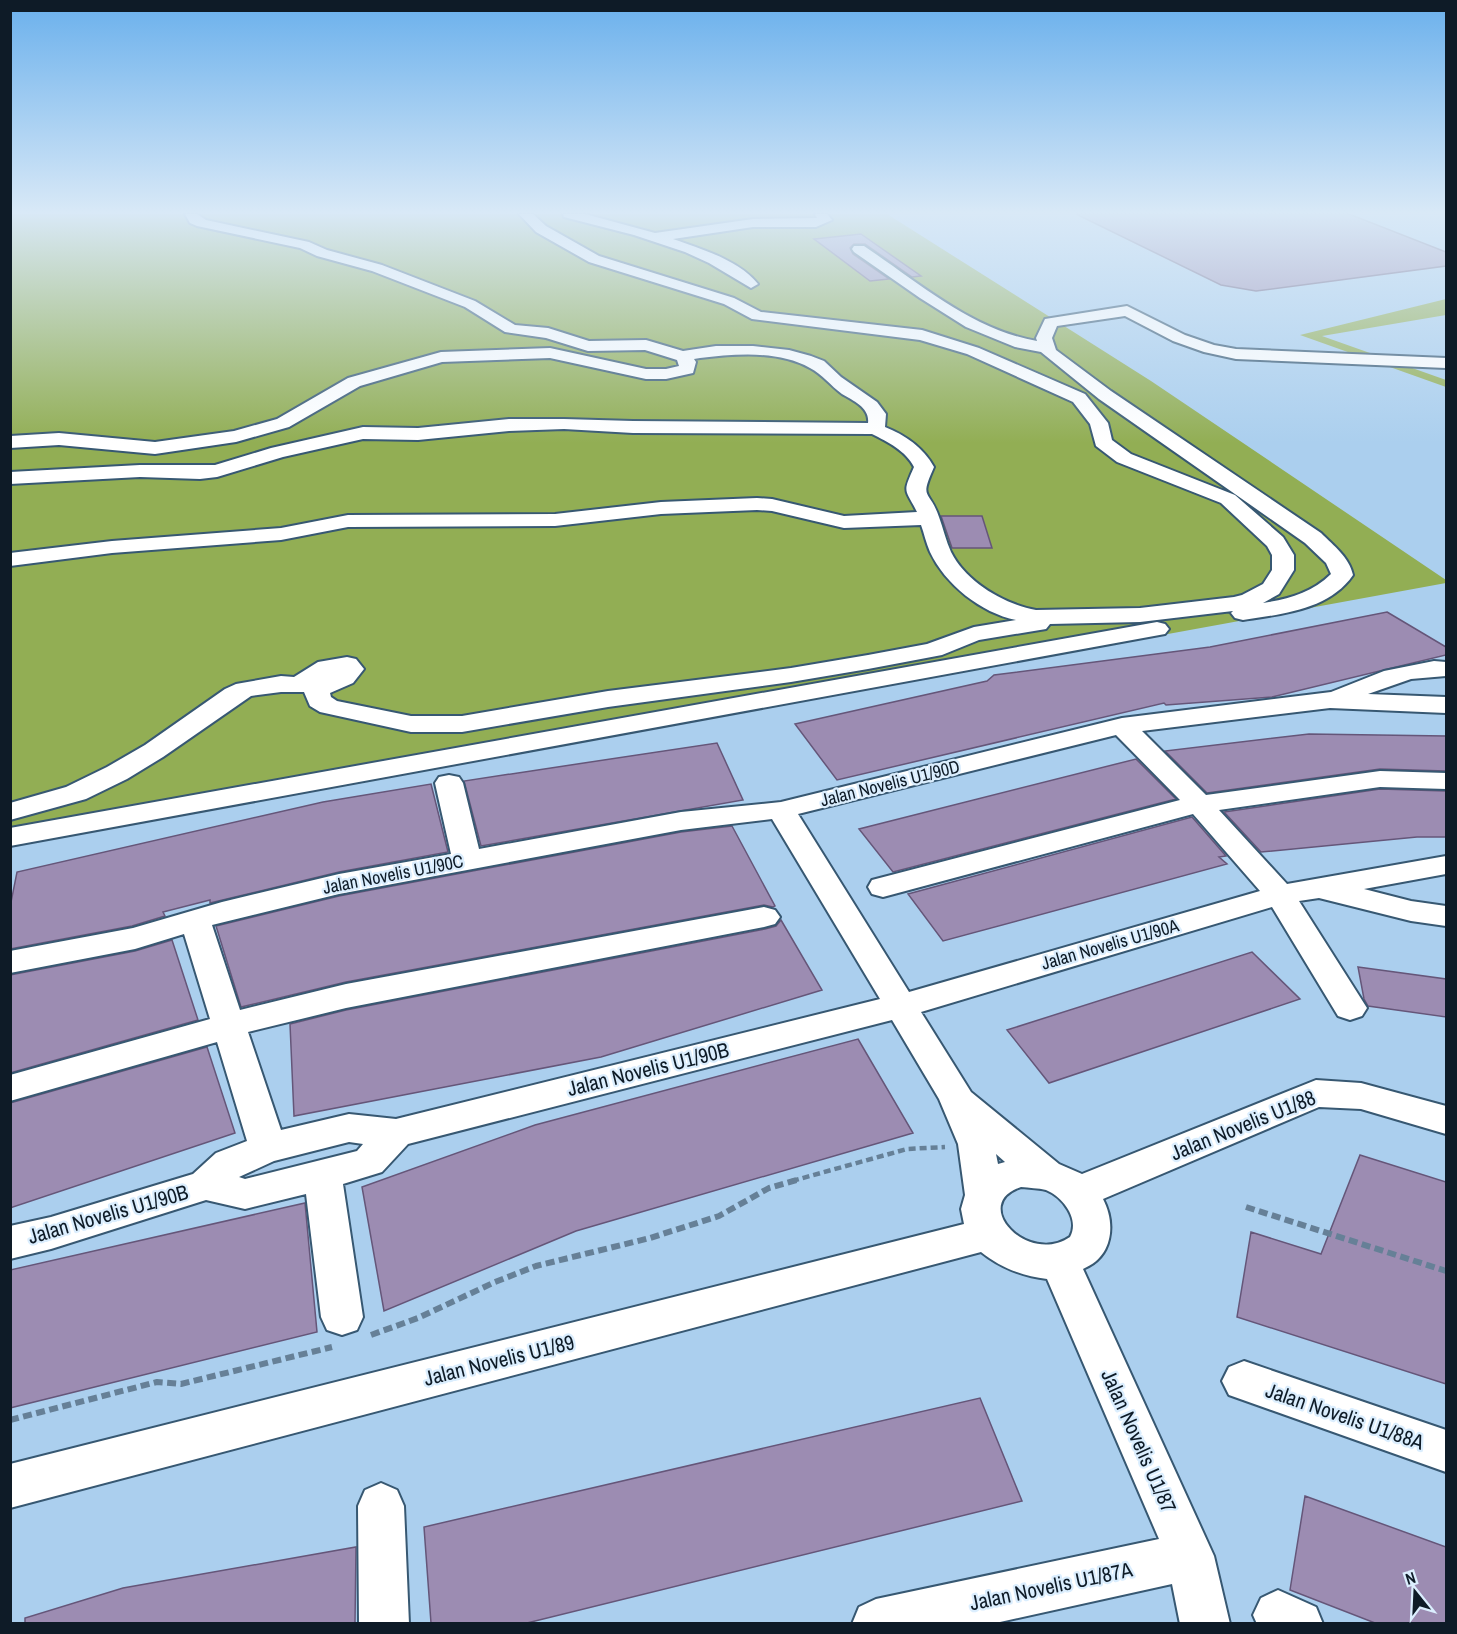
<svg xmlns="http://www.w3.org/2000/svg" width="1457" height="1634" viewBox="0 0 1457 1634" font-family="'Archivo Narrow',sans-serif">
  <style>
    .green { fill: #92ae54 }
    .building { fill: #9c8cb2; stroke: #655679; stroke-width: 1.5 }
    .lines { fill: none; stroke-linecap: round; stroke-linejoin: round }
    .minor-casing { stroke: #375872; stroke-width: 4 }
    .path-far1 { stroke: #668097; stroke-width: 4.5; stroke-dasharray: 7 4; stroke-linecap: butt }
    .path { stroke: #668097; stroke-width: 6; stroke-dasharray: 9 4.5; stroke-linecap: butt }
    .minor { fill: #fff; fill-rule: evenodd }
    .labels { text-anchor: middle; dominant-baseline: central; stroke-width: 4.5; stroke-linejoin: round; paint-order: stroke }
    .street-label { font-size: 18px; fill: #0e1b27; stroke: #dbeefe }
    .near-street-label { font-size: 21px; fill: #0e1b27; stroke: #dbeefe }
  </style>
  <rect width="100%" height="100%" fill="#abcfee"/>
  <path class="green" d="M10 214H887L1151 381 1446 580V583L11 846Z
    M1446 299V315L1322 336 1446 380V387L1300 335Z"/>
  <path class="building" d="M1076 214H1349L1446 252V266L1256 291 1221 285Z
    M861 234 921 276 912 277 865 244H854L850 248 853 254 889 279 870 281 814 239Z
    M941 516H982L992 548H952Z
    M1387 612 1446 647V655L1272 697 1166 705 1164 703 837 780 795 724 987 681 994 675 1210 647Z
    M1309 734 1446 736V771L1380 769 1207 793 1165 751Z
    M717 743 743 800 481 846 464 781Z
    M1136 759 1176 799 893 872 859 829Z
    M431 784 448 852 339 872 210 903V900L163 912 165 916 132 926 10 949V907L17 872 323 802Z
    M1380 789 1446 791V837H1417L1261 852 1224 812Z
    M1192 817 1226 856 1219 857 1227 864 943 941 908 894Z
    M732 826 775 906 773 907 764 905 346 982 241 1007 216 926 339 896 681 832Z
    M781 920 822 990 601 1057 294 1116 290 1024 346 1010 765 929 776 926Z
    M172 940 198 1020 10 1073V975L135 951Z
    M1252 952 1300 999 1049 1083 1007 1030Z
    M1358 967 1446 979V1017L1368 1006 1364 999Z
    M858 1039 913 1133 576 1231 384 1311 362 1187 535 1125Z
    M207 1047 235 1133 10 1208V1103Z
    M1360 1155 1446 1182V1384L1237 1317 1251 1232 1321 1254Z
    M305 1203 317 1332 10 1408V1270Z
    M980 1398 1022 1501 527 1623H431L424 1527Z
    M1305 1496 1446 1547V1623H1375L1290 1590Z
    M356 1547 355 1623H25V1618L123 1588Z"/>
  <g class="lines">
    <defs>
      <path id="minor" d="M185 214H197L206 220 309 242 327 250 382 265 475 301 515 325 548 328 589 341 646 340 683 351 716 346H753L789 350 811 356 824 361 841 377 877 402 886 414 885 427C905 435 923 447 934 467 919 501 929 488 939 517 943 528 946 541 951 552 966 582 1004 604 1036 610L1140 608 1234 597 1242 595 1263 584 1272 570V555L1267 546 1221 503 1117 462 1096 446 1090 424 1073 402 967 354 920 340 752 319 724 304 589 262 536 232 519 214H533L546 226 599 256 734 298 761 312 922 330 979 348 1085 394 1108 423 1112 440 1131 454 1235 495 1283 537 1294 555V570L1279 594 1263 603C1288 599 1312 593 1331 574L1326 563 1305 543 1099 399 1041 352 1015 347 966 327 920 298 854 252 852 249 854 246H864C918 282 972 330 1037 341L1036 338 1045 319 1127 306 1185 335 1214 345 1236 349 1446 358V368L1236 359 1204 352 1173 341 1125 316 1057 326 1052 338 1056 350 1111 391 1321 533C1334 546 1349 557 1353 575 1329 610 1282 614 1243 620L1235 618 1231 613 1233 611 1140 622 1050 624 1046 629 979 640 942 655 868 669 791 682 608 707 462 732H411L320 712 310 706 304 692H281L251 696 163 757 127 779 86 799 10 820V803L66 787 107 767 145 745 225 689 236 684 281 676 294 677 318 662 347 657 356 659 364 669 353 683 330 693 331 697 337 701 411 716H462L608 691 791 668 868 655 927 644 974 627 1016 620C981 613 945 584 930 552 926 543 924 533 921 525L844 528 772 511 757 510 661 514 555 526 348 527 281 540 112 553 10 566V553L112 541 281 528 348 515 555 514 661 502 757 498 772 499 844 516 917 512C905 488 902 494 914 467 906 451 888 442 872 434L633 433 564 429 509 431 418 440 363 439 283 457 217 477 200 479 140 477 10 484V472L140 465H215L271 448 363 427 418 428 509 419H564L633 421 868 423C870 408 854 401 842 394 831 386 822 374 810 368 778 350 735 354 700 358L694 359 696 362 693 373 666 379H646L550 358 442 362 360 386 289 427 236 442 155 454 59 445 10 448V436L59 433 155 442 234 431 277 419 348 378 441 352 550 348 646 369H666L679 366 677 360 645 350 588 351 546 338 505 332 465 307 372 271 317 256 300 248 197 226 190 223Z
        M563 214H585L655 233 753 219 817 218 815 214H827L832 220 816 227H753L673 239C701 249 739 260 758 284L751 288 709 263 685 252 634 235 564 217Z
        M1157 622 1165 624 1169 629 1165 634 10 846V828Z
        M1434 661 1446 662V676L1411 679 1368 694 1446 697V713L1330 708 1142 731 1206 795 1380 771 1446 773V789L1380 787 1219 810 1287 884 1446 856V874L1364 889 1411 901 1446 906V926L1411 921 1319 898 1299 901 1367 1008 1362 1016 1350 1020 1338 1016 1272 907 921 1012 971 1092 1059 1164 1082 1174 1316 1080 1361 1083 1446 1106V1134L1361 1109 1319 1107 1103 1199C1116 1224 1113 1257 1083 1269L1214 1556 1230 1624H1180L1172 1584 991 1624H852L859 1607 876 1599 1159 1539 1047 1279C1022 1276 1001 1268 981 1252L10 1508V1464L964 1224 961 1209 965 1195 958 1144 939 1099 892 1020 408 1144 382 1172 343 1184 363 1317 357 1330 342 1335 327 1330 321 1317 306 1194 245 1209 206 1200 51 1249 10 1259V1226L51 1217 193 1174 216 1153 247 1141 217 1042 10 1101V1075L210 1019 184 934 135 949 10 973V951L133 928 222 902 339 874 451 854 435 783 439 777 449 775 459 777 463 783 479 849 681 812 781 802 1122 718 1331 692 1384 671ZM1116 735 1180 800 872 880 868 887 872 894 883 897 1193 814 1260 891 909 992 798 814ZM772 819 880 999 396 1119 349 1114 281 1130 248 1032 346 1008 764 927 775 924 780 917 775 910 764 907 346 984 240 1010 212 925 339 894 681 830ZM349 1142 363 1144 357 1151 245 1179 239 1177 274 1161ZM996 1154 1005 1162 998 1164ZM1021 1187C1029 1188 1038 1188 1046 1190 1063 1197 1080 1219 1070 1237 1028 1266 969 1204 1021 1187Z
        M1244 1361 1446 1430V1472L1229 1395 1222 1381 1229 1367Z
        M381 1483 397 1490 404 1506 409 1624H359L358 1506 365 1490Z
        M1278 1590 1316 1607 1323 1624H1257L1253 1615 1261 1598Z"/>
    </defs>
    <use href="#minor" class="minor-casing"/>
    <path class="path-far1" d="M792 1181 907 1149 945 1147"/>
    <path class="path" d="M1246 1207 1446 1271
      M371 1335 418 1318 495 1282 536 1266 650 1238 719 1216 769 1188 797 1180
      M10 1420 157 1382 181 1384 332 1347"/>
    <use href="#minor" class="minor"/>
  </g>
  <linearGradient id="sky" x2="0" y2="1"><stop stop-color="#6ab0ec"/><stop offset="0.48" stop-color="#d9e9f7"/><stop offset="1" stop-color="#d9e9f7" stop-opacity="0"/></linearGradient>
  <rect width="1457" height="443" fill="url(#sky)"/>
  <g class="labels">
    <g class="street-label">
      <text transform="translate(890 783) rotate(-14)">Jalan Novelis U1/90D</text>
      <text transform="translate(393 874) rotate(-11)">Jalan Novelis U1/90C</text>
      <text transform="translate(1110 944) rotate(-16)">Jalan Novelis U1/90A</text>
    </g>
    <g class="near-street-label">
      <text transform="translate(648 1069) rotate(-14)">Jalan Novelis U1/90B</text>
      <text transform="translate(1243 1125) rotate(-22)">Jalan Novelis U1/88</text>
      <text transform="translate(108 1214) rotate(-16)">Jalan Novelis U1/90B</text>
      <text transform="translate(499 1360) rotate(-14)">Jalan Novelis U1/89</text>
      <text transform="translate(1345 1416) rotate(19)">Jalan Novelis U1/88A</text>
      <text transform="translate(1139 1441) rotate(66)">Jalan Novelis U1/87</text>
      <text transform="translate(1051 1586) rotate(-12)">Jalan Novelis U1/87A</text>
    </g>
  </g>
  <rect width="1457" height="1634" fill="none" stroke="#0e1b27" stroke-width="24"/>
  <g transform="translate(1415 1592) rotate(342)" stroke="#dbeefe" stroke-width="4.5" paint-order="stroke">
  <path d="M0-4.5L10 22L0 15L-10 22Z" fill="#0e1b27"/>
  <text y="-9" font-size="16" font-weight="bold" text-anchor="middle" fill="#0e1b27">N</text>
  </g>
</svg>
